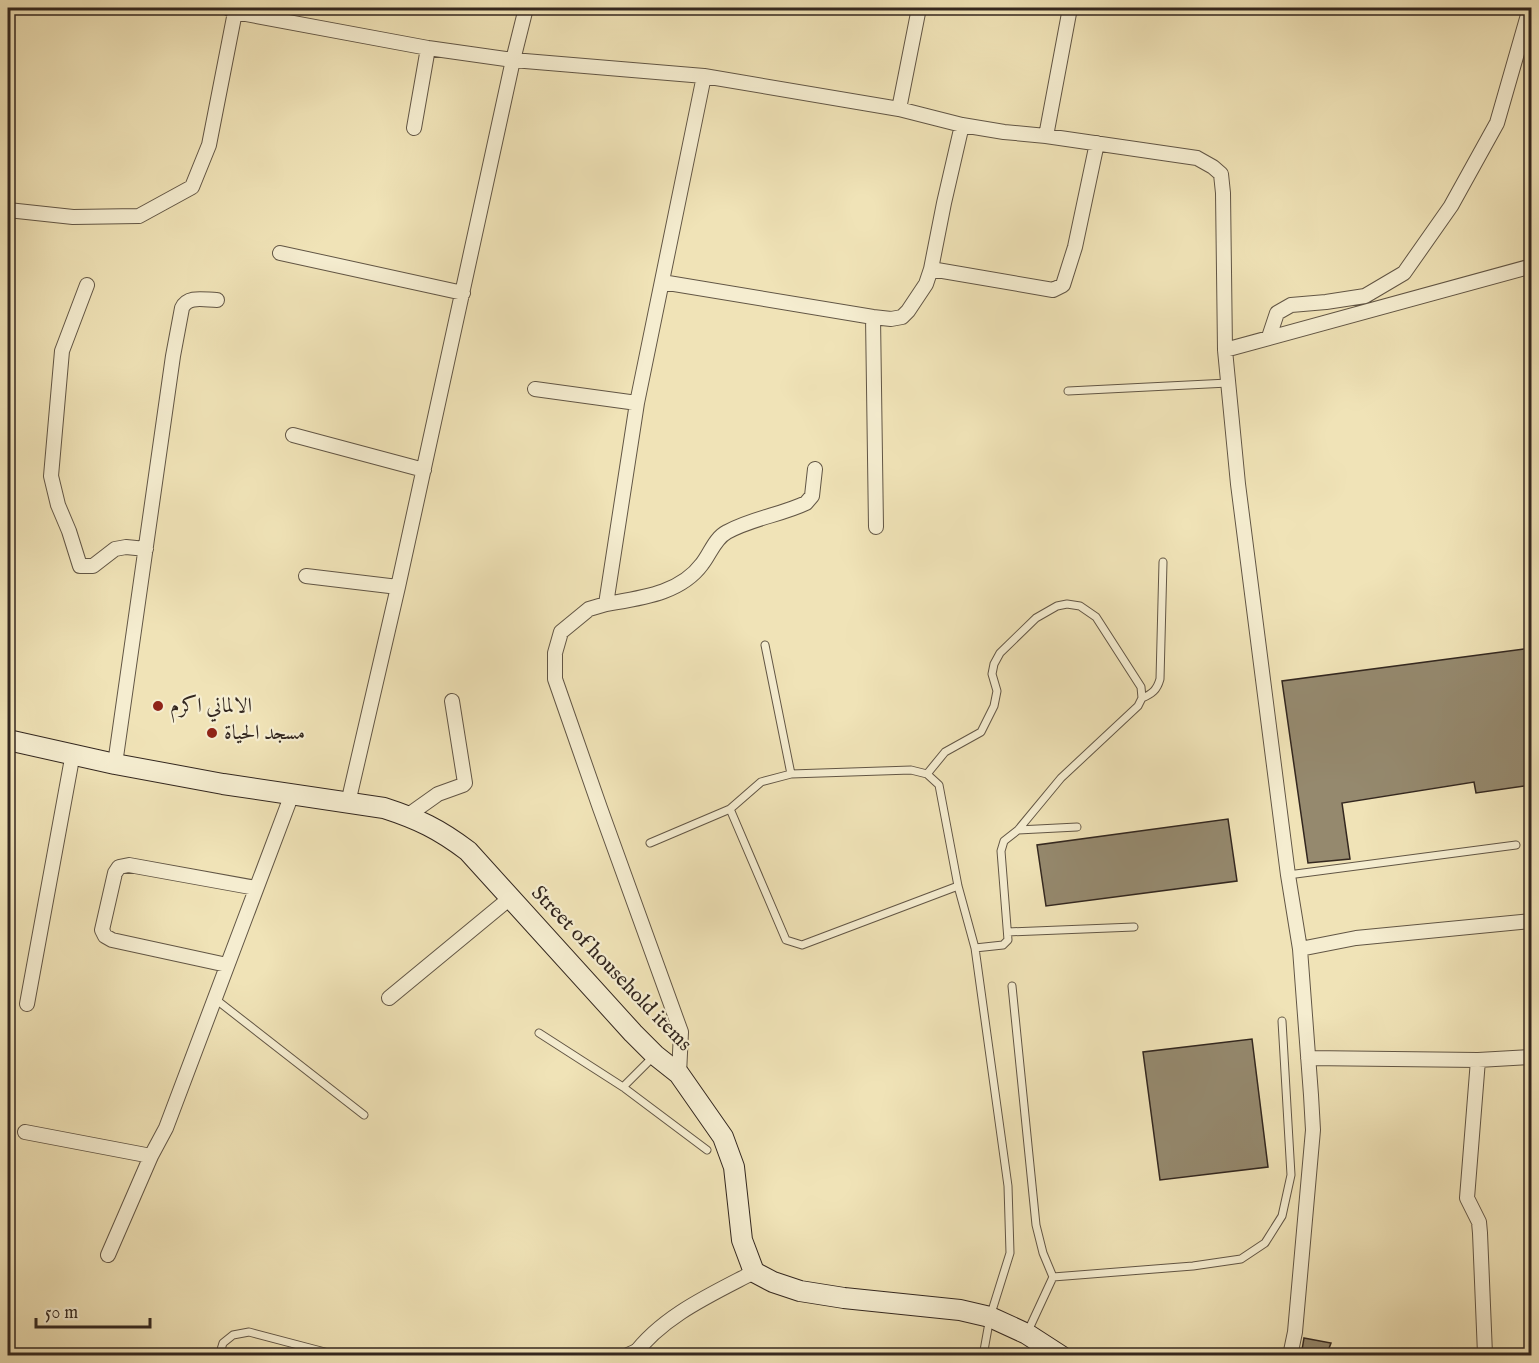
<svg xmlns="http://www.w3.org/2000/svg" width="1539" height="1363" viewBox="0 0 1539 1363" font-family="'IM FELL English',Amiri,serif">
  <style>
    .building { fill: #95896e; stroke: #33271f; stroke-width: 1.5 }
    .lines { fill: none; stroke-linecap: round; stroke-linejoin: round }
    .lane-casing { stroke: #625645; stroke-width: 9 }
    .street-casing { stroke: #625645; stroke-width: 16 }
    .secondary-casing { stroke: #33271f; stroke-width: 22 }
    .lane { stroke: #f5edd0; stroke-width: 7 }
    .street { stroke: #f5edd0; stroke-width: 14 }
    .secondary { stroke: #f5edd0; stroke-width: 20 }
    .poi-dot { fill: #8f2418; stroke: #f5edd0; stroke-width: 2 }
    .labels { text-anchor: middle; dominant-baseline: central; stroke-width: 4.5; stroke-linejoin: round; paint-order: stroke }
    .poi-label { font-size: 21px; fill: #33271f; stroke: #f5edd0; text-anchor: start }
    .street-label { font-size: 21px; fill: #33271f; stroke: #f5edd0 }
  </style>
  <rect width="100%" height="100%" fill="#f0e3b7"/>
  <filter id="stains"><feTurbulence type="fractalNoise" baseFrequency=".00333" numOctaves="4"/><feColorMatrix values="0 0 0 0 .2 0 0 0 0 .09 0 0 0 0 .02 0 0 0 .5 -.17"/></filter>
  <radialGradient id="worn" r=".72"><stop offset=".6" stop-color="#630" stop-opacity="0"/><stop offset="1" stop-color="#630" stop-opacity=".3"/></radialGradient>
  <path class="building" d="M1532 648V785L1476 793 1474 782 1342 803 1350 859 1308 863 1282 681Z
    M1228 819 1237 881 1046 906 1037 845Z
    M1252 1039 1268 1167 1160 1180 1143 1052Z
    M1304 1338 1331 1343 1326 1356H1301Z"/>
  <g class="lines">
    <defs>
      <path id="lane" d="M1068 391 1228 383
        M765 645 791 774
        M1142 698C1152 694 1157 690 1160 679L1163 562
        M927 774 945 752 981 732 994 706 997 691 992 674 994 664 1000 653 1036 618 1057 606 1067 604 1080 606 1096 617 1141 687 1142 698 1138 706 1061 778 1018 830
        M730 809 786 940 802 945 958 886
        M650 843 730 809 761 782 791 774 911 770 927 774 939 785 958 886 975 948 1008 1186 1010 1253 990 1317 983 1356
        M1288 875 1516 845
        M1008 932 1134 927
        M975 948 1003 945 1008 940 1001 851 1004 841 1018 830 1077 827
        M1012 986 1036 1225 1043 1253 1053 1277 1028 1331
        M214 998 364 1115
        M539 1033 623 1087 707 1150
        M623 1087 653 1057
        M1053 1277 1193 1266 1241 1259 1265 1243 1282 1216 1291 1175 1282 1021
        M219 1356 223 1343 233 1335 249 1332 340 1356
        M617 1356 637 1347"/>
      <path id="street" d="M228 8 235 12 428 48 513 60 704 76
        M899 109 919 8
        M414 128 428 48
        M1046 136 1070 8
        M8 210 73 217 139 216 192 187 209 145 235 12
        M280 253 463 293
        M931 269 1053 290 1063 285 1075 247 1097 143
        M662 282 873 317 891 319 902 317 908 311 926 284 931 269 944 203 962 125
        M87 285 62 351 51 476 58 505 69 531 80 566H93L115 549 126 547 146 549
        M873 317 876 527
        M1269 337 1277 313 1291 305 1326 302 1365 296 1404 273 1451 206 1497 123 1530 8
        M1225 350 1532 266
        M535 389 637 403
        M293 435 424 470
        M306 576 398 587
        M606 604C640 598 680 594 702 564 710 554 715 538 727 532 752 518 781 515 806 503L812 496 815 469
        M115 764 173 356 182 308C188 295 205 300 217 300
        M348 803 398 587 513 60 526 8
        M407 816 438 794 463 785 465 783 452 701
        M1300 949 1356 938 1532 921
        M227 965 112 940 105 936 102 930 115 873 119 867 129 865 256 888
        M389 998 509 899
        M27 1004 73 753
        M1308 1058 1478 1060 1532 1057
        M1478 1060 1467 1198 1479 1222 1480 1233 1485 1354
        M679 1074 681 1032 600 808 555 679V653L561 632 589 609 606 604 637 403 704 76 899 109 962 125 1004 132 1046 136 1197 158 1213 167 1221 174 1223 193 1225 350 1238 484 1288 875 1300 949 1311 1095 1313 1130 1295 1332 1290 1356
        M25 1132 151 1156
        M108 1255 151 1156 166 1128 292 794
        M633 1356C662 1316 712 1294 754 1272"/>
      <path id="secondary" d="M8 740 115 764 223 784 384 808C418 819 439 829 468 851L633 1033 655 1055 679 1074 723 1137 734 1167 742 1240 754 1272 773 1282 800 1291 844 1298 960 1310 990 1317 1027 1334 1061 1356"/>
    </defs>
    <use href="#lane" class="lane-casing"/>
    <use href="#street" class="street-casing"/>
    <use href="#secondary" class="secondary-casing"/>
    <use href="#lane" class="lane"/>
    <use href="#street" class="street"/>
    <use href="#secondary" class="secondary"/>
  </g>
  <g class="poi-dot">
    <circle cx="158" cy="706" r="6"/>
    <circle cx="212" cy="733" r="6"/>
  </g>
  <g class="labels">
    <g class="poi-label">
      <text x="170" y="706">الالماني اكرم</text>
      <text x="224" y="733">مسجد الحياة</text>
    </g>
    <g class="street-label">
      <text transform="translate(611 969) rotate(46)">Street of household items</text>
    </g>
  </g>
  <rect width="1539" height="1363" fill="none" stroke="#f0e3b7" stroke-width="30"/>
  <rect x="9" y="9" width="1521" height="1345" fill="none" stroke="#33271f" stroke-width="3"/>
  <rect x="15" y="15" width="1509" height="1333" fill="none" stroke="#33271f" stroke-width="1.5"/>
  <path d="M36 1318v9h114v-9" fill="none" stroke="#33271f" stroke-width="3"/>
  <text x="45" y="1318" font-size="18" fill="#33271f" stroke="#f5edd0" stroke-width="4.5" paint-order="stroke">50 m</text>
  <rect width="100%" height="100%" filter="url(#stains)"/>
  <rect width="100%" height="100%" fill="url(#worn)"/>
</svg>
